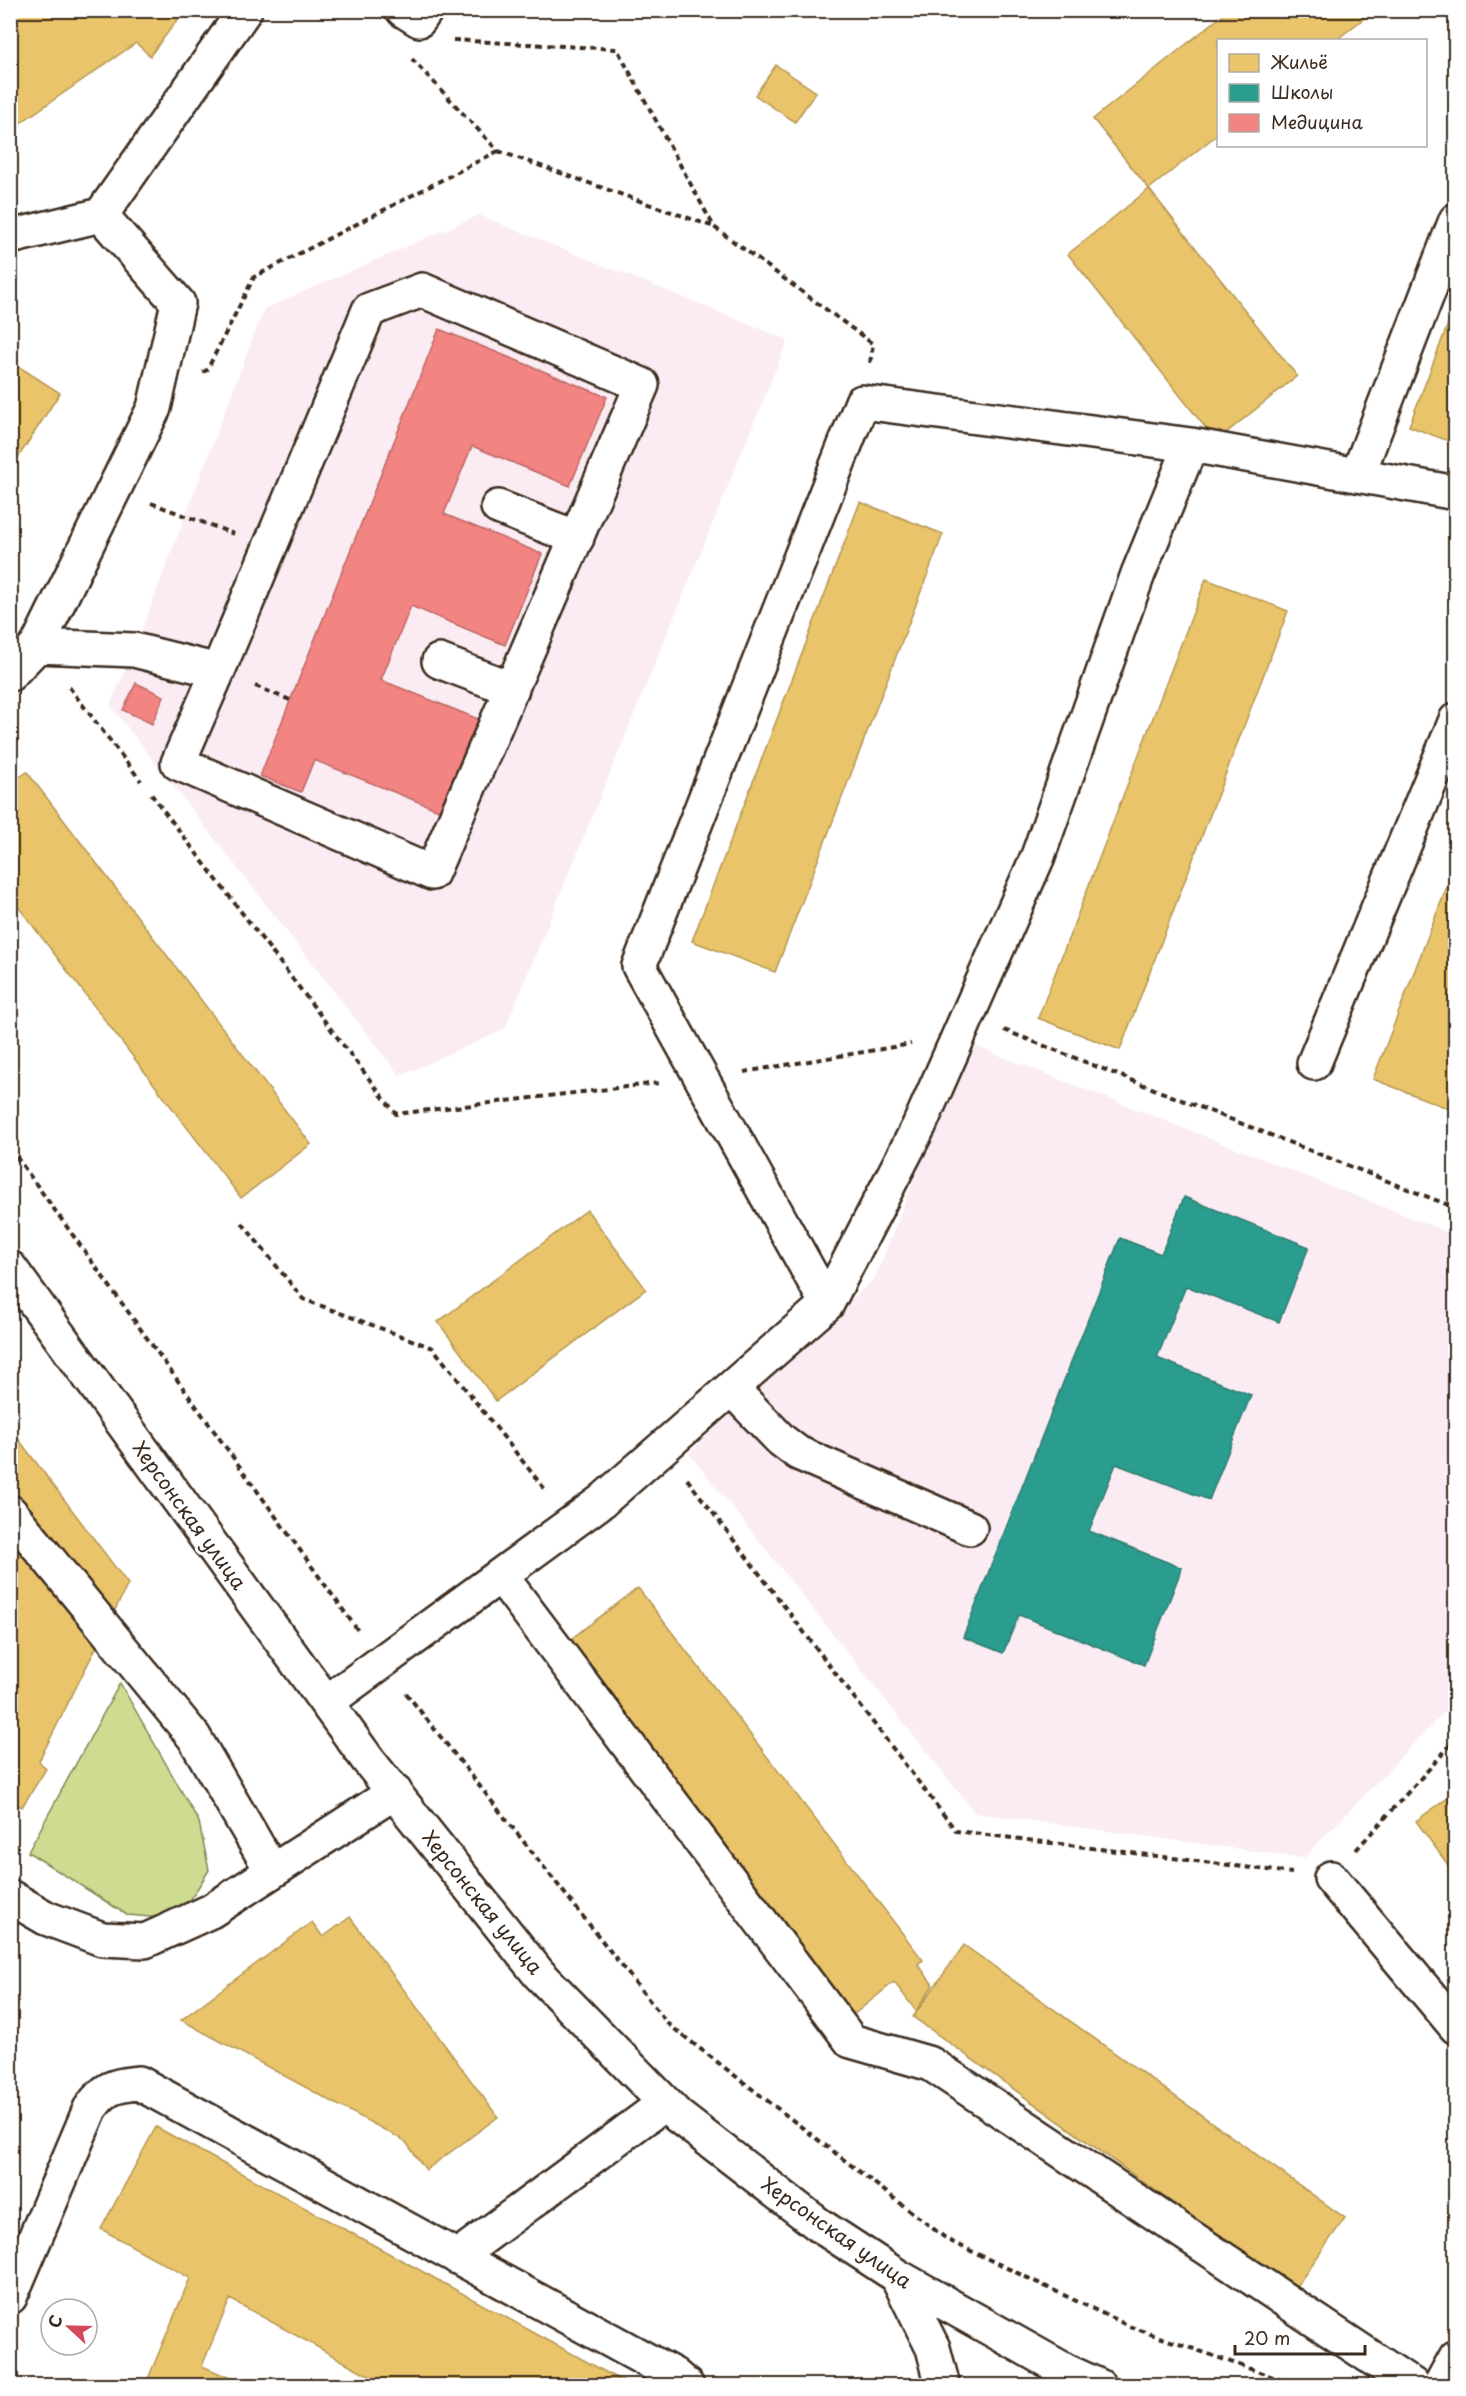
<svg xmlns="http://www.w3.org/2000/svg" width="1466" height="2396" viewBox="0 0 1466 2396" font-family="'Playpen Sans',sans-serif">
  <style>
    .built { fill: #fbecf4 }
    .green { fill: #cddc90; stroke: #848357; stroke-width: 1.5 }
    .homes { fill: #e9c46a; stroke: #b59653; stroke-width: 1.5 }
    .schools { fill: #2a9d8f; stroke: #2f7a6d; stroke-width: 1.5 }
    .health { fill: #f28482; stroke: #bb6964; stroke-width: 1.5 }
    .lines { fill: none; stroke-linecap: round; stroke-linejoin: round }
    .minor-casing { stroke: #3b2a1e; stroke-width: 38 }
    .path { stroke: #3b2a1e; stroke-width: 4; stroke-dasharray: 6 4.5; stroke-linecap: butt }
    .minor { stroke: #fff; stroke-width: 33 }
    .labels { text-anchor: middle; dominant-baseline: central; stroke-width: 6; stroke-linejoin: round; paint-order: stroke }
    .street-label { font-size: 20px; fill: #3b2a1e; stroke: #fff }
  </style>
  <rect width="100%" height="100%" fill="#fff"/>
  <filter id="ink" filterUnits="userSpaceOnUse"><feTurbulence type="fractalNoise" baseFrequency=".0167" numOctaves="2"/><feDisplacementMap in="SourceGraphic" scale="12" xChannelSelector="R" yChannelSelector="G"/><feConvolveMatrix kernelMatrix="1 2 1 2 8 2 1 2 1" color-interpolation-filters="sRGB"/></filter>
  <g filter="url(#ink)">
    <path class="built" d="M479 215 788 340 505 1029 400 1076 110 705 134 650 264 309Z
      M968 1043 1455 1235V1701L1304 1858 975 1813 689 1453 875 1278Z"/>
    <path class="green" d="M120 1683 199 1822 209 1870 191 1899 163 1918 127 1915 28 1852Z"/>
    <path class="homes" d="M10 10H185L150 56 136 43 10 130Z
      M1229 10H1363L1367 16 1336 40H1218V134L1149 189 1093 119Z
      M776 65 816 92 795 122 755 95Z
      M1149 189 1297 376 1216 441 1068 254Z
      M1456 303V444L1409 426Z
      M10 361 60 393 10 470Z
      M860 502 943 534 775 972 692 941Z
      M1206 579 1288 611 1120 1050 1038 1018Z
      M27 772 311 1144 241 1198 10 896V784Z
      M1456 863V1111H1455L1373 1079Z
      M587 1210 646 1289 496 1401 438 1322Z
      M10 1428 128 1584 39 1761 46 1769 22 1807 10 1801Z
      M638 1588 923 1960 918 1964 933 1985 916 2011 894 1982 853 2015 567 1642Z
      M1456 1792V1876L1416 1821Z
      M350 1917 498 2117 426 2170 405 2141 181 2020 312 1922 323 1937Z
      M964 1945 1345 2218 1294 2290 913 2017Z
      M156 2127 416 2268 631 2386H388L230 2299 202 2366 244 2384 243 2386H145L190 2278 101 2229Z
      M99 2379 115 2386H96Z"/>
    <path class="schools" d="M1184 1197 1309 1247 1279 1322 1186 1286 1157 1358 1251 1395 1209 1500 1116 1464 1089 1531 1182 1568 1144 1665 1019 1615 1003 1653 963 1637 1120 1238 1161 1254Z"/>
    <path class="health" d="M439 329 607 397 570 486 472 446 444 514 542 554 505 645 411 606 381 680 483 721 446 813 314 760 301 792 260 776Z
      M136 683 164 696 152 724 123 710Z"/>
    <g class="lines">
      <defs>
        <path id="minor" d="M403 10 419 20 426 10
          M10 237 101 215
          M1358 474 1456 220
          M498 507 577 538
          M37 646 154 408 178 303 101 215 245 10
          M439 661 512 689
          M10 674 37 646 134 650 218 671 369 310 422 290 642 385 432 873 178 763 218 671
          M1314 1063 1456 720
          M10 1268 368 1760 539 1974 678 2116 819 2225 897 2276 1066 2371 1099 2386
          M827 1304 639 966 862 402 1191 445
          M731 1388 781 1440 798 1453 970 1528
          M10 1512 194 1737 272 1871
          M501 1576 851 2041 931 2064 1414 2386
          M327 1702 602 1501 827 1304 919 1126 1038 856 1138 574 1191 445 1456 493
          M1331 1878 1456 2027
          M10 1897 46 1918 102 1939 145 1941 211 1911 395 1792
          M457 2257 665 2103
          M897 2276 933 2348 943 2386
          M10 2297 90 2109C104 2088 114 2085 139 2083L674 2375 687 2386
          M1440 2386 1456 2357"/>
      </defs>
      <use href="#minor" class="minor-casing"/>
      <path class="path" d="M453 40 617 49 714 227 873 344 870 363
        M498 151 714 227
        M203 372 207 370 254 277 498 151 412 59
        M151 503 234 534
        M255 686 290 700
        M69 687 141 781
        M151 794 396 1114 659 1083
        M1004 1030 1456 1208
        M744 1072 911 1044
        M10 1148 359 1632
        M242 1223 303 1299 433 1348 547 1492
        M687 1479 956 1831 1292 1873
        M406 1693 668 2024 948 2240 1131 2327 1299 2386
        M1356 1850 1456 1739"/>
      <use href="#minor" class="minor"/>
    </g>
  </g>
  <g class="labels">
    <g class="street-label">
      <text transform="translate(190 1515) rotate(54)">Херсонская улица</text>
      <text transform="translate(483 1902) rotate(51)">Херсонская улица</text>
      <text transform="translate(837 2232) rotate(35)">Херсонская улица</text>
    </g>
  </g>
  <rect width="1466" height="2396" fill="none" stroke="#fff" stroke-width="36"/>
  <rect x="18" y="18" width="1430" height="2360" fill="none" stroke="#3b2a1e" stroke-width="2" filter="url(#ink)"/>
  <rect x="1217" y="39" width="210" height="108" fill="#ffffff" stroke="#b1aaa5" stroke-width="1.5"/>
  <rect x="1229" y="54" width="30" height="18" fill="#e9c46a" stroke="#b1aaa5" stroke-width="1.5"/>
  <text x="1271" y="69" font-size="18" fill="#3b2a1e">Жильё</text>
  <rect x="1229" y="84" width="30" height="18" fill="#2a9d8f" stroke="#b1aaa5" stroke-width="1.5"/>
  <text x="1271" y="99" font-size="18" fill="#3b2a1e">Школы</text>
  <rect x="1229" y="114" width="30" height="18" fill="#f28482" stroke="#b1aaa5" stroke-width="1.5"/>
  <text x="1271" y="129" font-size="18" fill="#3b2a1e">Медицина</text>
  <g transform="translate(69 2327) rotate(292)"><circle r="28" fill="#ffffff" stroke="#b1aaa5" stroke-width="1.5"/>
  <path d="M0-4.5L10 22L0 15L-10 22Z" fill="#d1495b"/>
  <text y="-9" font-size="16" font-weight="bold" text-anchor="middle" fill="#3b2a1e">С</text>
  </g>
  <path d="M1235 2345v9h130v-9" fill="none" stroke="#3b2a1e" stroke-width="3"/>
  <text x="1244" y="2345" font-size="18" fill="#3b2a1e" stroke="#ffffff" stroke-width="4.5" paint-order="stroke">20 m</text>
</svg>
